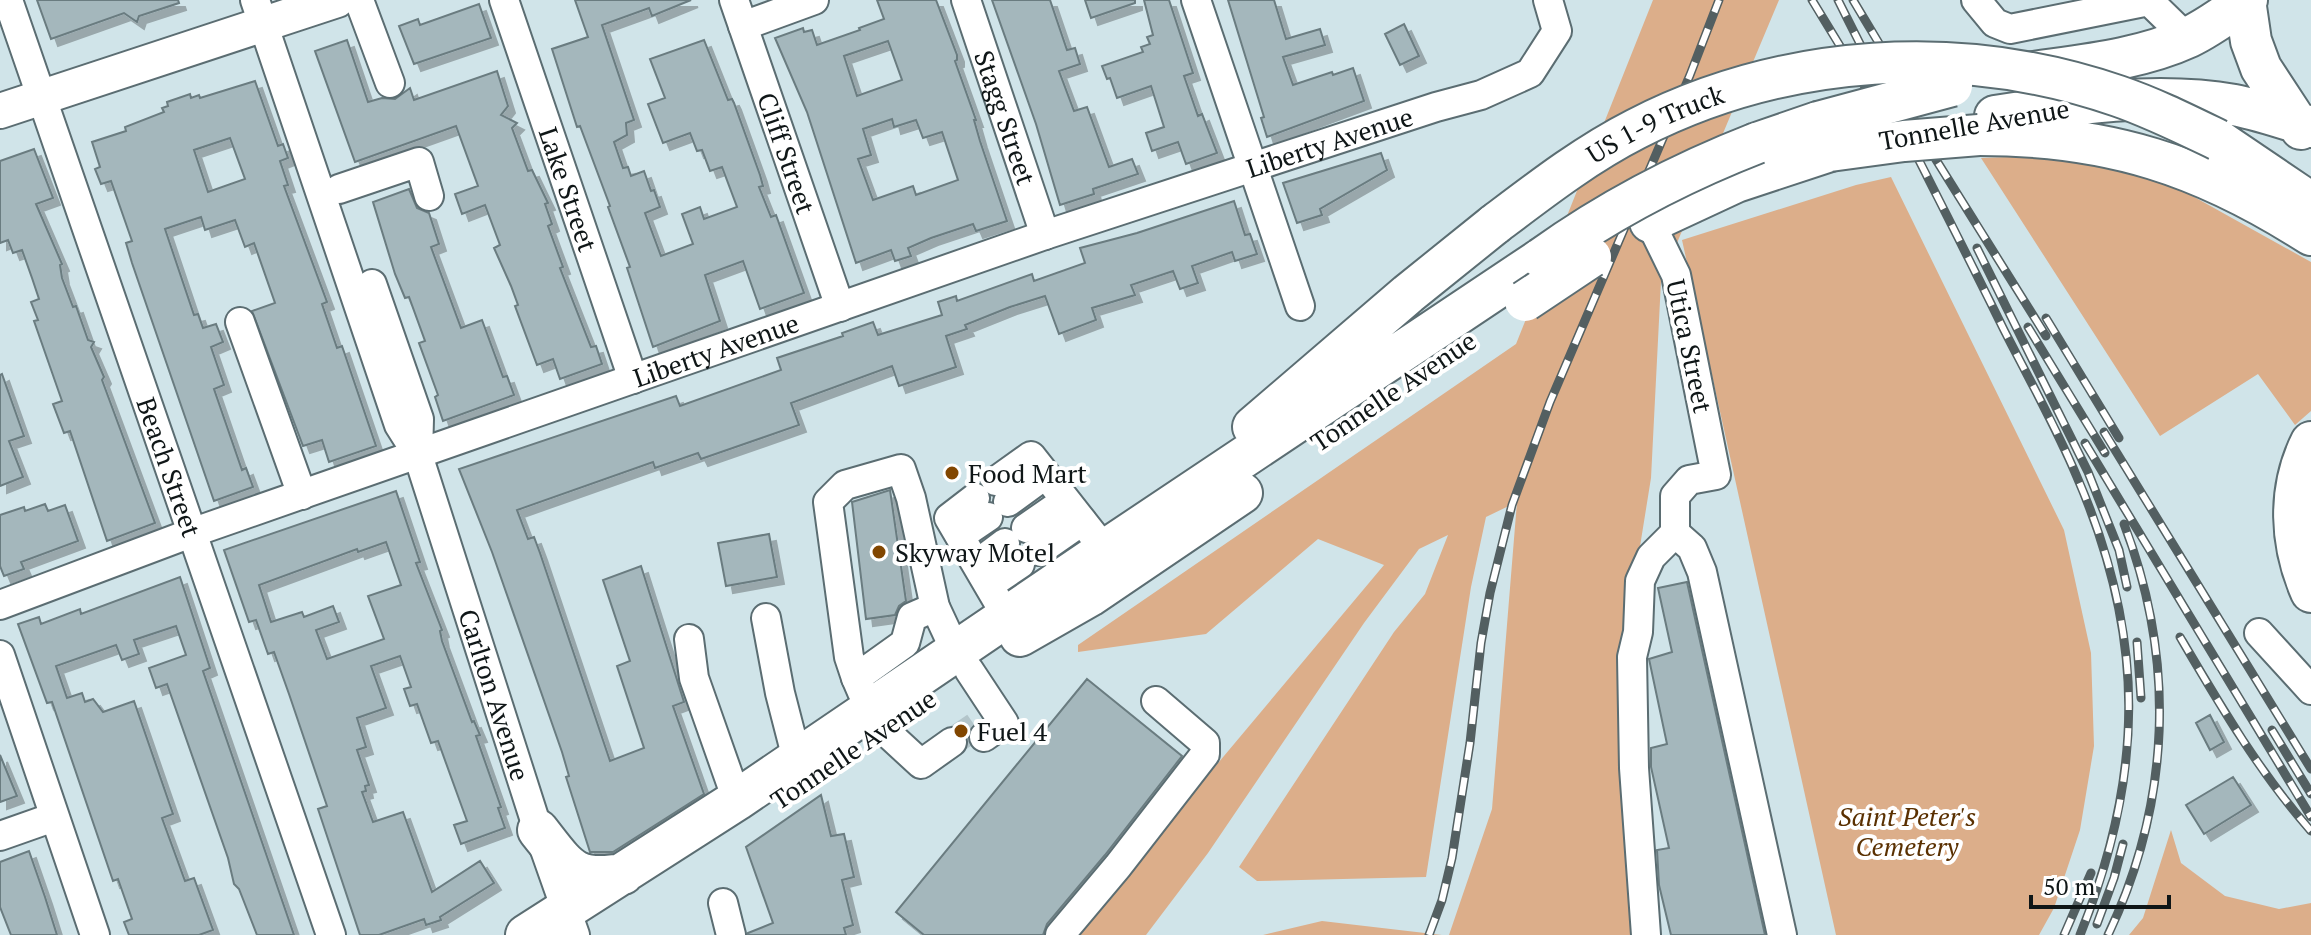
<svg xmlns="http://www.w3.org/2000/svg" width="2311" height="935" viewBox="0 0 2311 935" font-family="'PT Serif',serif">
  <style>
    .green { fill: #dcae8a }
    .building { fill: #a4b7bc; stroke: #6a7c80; stroke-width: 2; fill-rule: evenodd; filter: url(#shadow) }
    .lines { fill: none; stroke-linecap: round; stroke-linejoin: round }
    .minor-tunnel { stroke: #b3c5ca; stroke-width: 28; stroke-dasharray: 28 14; stroke-linecap: butt }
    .minor-casing { stroke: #5b6d72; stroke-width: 32 }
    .major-casing { stroke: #5b6d72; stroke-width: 38 }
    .highway-casing { stroke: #5b6d72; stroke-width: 44 }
    .minor { stroke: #fff; stroke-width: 28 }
    .major { stroke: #fff; stroke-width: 34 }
    .highway { stroke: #fff; stroke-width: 40 }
    .rail-casing { stroke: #535f61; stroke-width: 9 }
    .rail { stroke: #fff; stroke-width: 6; stroke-dasharray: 18; stroke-linecap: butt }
    .highway-bridge-casing { stroke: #5b6d72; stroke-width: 44; stroke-linecap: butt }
    .highway-bridge { stroke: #fff; stroke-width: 40 }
    .poi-dot { fill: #814600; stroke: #fff; stroke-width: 3 }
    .labels { text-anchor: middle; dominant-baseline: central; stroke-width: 8; stroke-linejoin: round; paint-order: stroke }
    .street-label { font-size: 26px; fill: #0f1617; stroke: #fff }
    .poi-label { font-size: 26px; fill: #0f1617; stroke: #fff; text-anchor: start }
    .park-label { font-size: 26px; font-style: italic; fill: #5a3001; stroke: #fff }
  </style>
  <defs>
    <filter id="shadow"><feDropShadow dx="7" dy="7" stdDeviation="0" flood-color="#0004"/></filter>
  </defs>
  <rect width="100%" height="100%" fill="#d0e4e9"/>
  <path class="green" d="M1653 0H1779L1661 281 1651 478 1633 590V935H1449L1492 809 1517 502 1486 517 1471 587 1426 877 1257 881 1239 867 1394 632 1425 594 1448 535 1419 549 1364 623 1208 853 1146 935H1074L1384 565 1318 539 1206 634 1078 652V645L1516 344Z
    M2037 156 2153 174 2311 262V411L2295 425 2258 374 2160 436 1981 158Z
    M1891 177 2064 530 2091 653 2094 746 2080 830 2054 908 2039 935H1836L1682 240 1856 185Z
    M2171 830 2181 863 2225 896 2279 909 2311 903V935H2129L2143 918Z
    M1322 921 1442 935H1263Z"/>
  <path class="building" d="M37 0H178L179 3 139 16 137 22 124 13 51 39Z
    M575 0H691L652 16 649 8 602 25 634 120 626 123 627 135 614 142 623 168 628 167 631 176 644 171 651 191 654 190 660 207 645 213 661 256 693 244 682 214 700 207 704 219 737 207 722 167 710 171 702 150 697 151 690 133 663 143 648 104 665 98 650 59 704 40 728 100 732 99 734 103 760 175 763 186 759 187 771 217 776 215 804 293 760 309 743 261 705 275 720 321 653 347 627 268 630 267 608 207 610 206 580 126 577 127 552 49 588 37Z
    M877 0H936L957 55V60L955 61 976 120H974L980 141 1007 221 976 231 973 224 931 238 908 248 911 256 895 261 891 250 856 263 807 112 775 38 803 28 804 32 812 30 817 45 860 30 859 28 884 19ZM888 41 902 80 857 96 844 56ZM892 119 894 127 916 120 923 138 942 132 958 180 916 195 913 186 873 200 858 159 871 155 863 129Z
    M992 0H1050L1067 50 1075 48 1080 64 1059 71 1074 111 1087 107 1109 167 1132 159 1138 174 1093 189 1094 194 1060 205 1036 124Z
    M1085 0H1135V3L1091 18Z
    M1144 0H1169L1193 73 1184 76 1198 116 1202 114 1217 153 1186 164 1178 142 1152 151 1146 133 1164 127 1151 86 1117 98 1110 78 1107 79 1102 66 1143 52 1141 47 1150 44 1147 37 1153 35Z
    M1228 0H1274L1286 39 1320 29 1325 45 1283 57 1293 85 1332 72 1333 75 1353 68 1364 101 1267 137 1261 118 1264 117Z
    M479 4 491 38 414 64 399 26 418 19 420 25Z
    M1404 24 1419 56 1400 65 1385 34Z
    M347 40 368 102 382 98 395 99 410 88 414 100 497 71 508 106 501 115 517 123 512 128 528 171 532 170 548 203 545 204 552 224 548 226 563 267 560 268 591 347 596 346 602 364 560 379 553 359 537 365 515 306 518 305 511 286 494 248 500 245 485 205 462 214 455 194 478 186 456 126 355 162 315 51Z
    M255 81 278 146 283 144 288 158 280 161 288 185 284 186 327 302 322 304 337 348 342 346 376 446 329 462 322 440 303 446 252 311 275 303 254 243 245 247 235 220 205 230 201 217 165 229 194 315 198 314 203 328 216 324 223 342 211 347 224 385 214 389 242 470 246 468 253 487 214 501 132 263 126 243 132 241 111 181 101 184 95 169 100 167 92 142 126 131 125 127 164 112 162 108 168 106 167 102 190 94 191 98 199 95 200 98ZM230 138 245 179 208 192 194 150Z
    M34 149 53 198 36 204 62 264 60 265 62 278 73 307 76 306 88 340 94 342 91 347 104 377 102 380 155 523 107 541 70 431 64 433 53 404 62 401 34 321 38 320 31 302 39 299 32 278 22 250 13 253 8 240 0 243V161Z
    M1381 153 1387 170 1320 209 1322 215 1297 223 1283 183Z
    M409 189 417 208 429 213 439 244 431 247 461 328 482 320 503 377 507 376 514 395 443 421 435 397 438 395 419 343 425 341 409 297 405 298 395 274 373 202Z
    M1234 201 1245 235 1250 234 1257 254 1235 261 1232 252 1192 266 1198 283 1180 289 1173 271 1131 285 1135 295 1092 308 1096 320 1059 334 1045 296 1010 307 965 325 967 329 946 336 956 367 899 386 892 366 791 403 799 425 701 459 698 453 655 468 653 462 517 510 528 539 534 537 540 553 610 761 644 748 617 666 630 661 603 580 641 566 684 702 673 706 704 794 613 852H590L566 777 569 776 562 752 492 552 459 469 676 396 680 406 781 370 777 358 843 336 842 333 873 322 878 335 942 315 938 302 956 296 957 301 1032 274 1034 281 1085 263 1080 248 1137 233Z
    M2 374 24 436 9 441 23 477 0 486V375Z
    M890 490 906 601 899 606 895 615 866 619 852 502Z
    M396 491 420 562 416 563 442 630 440 631 442 641 472 722 474 721 480 735 476 736 501 807 498 808 505 828 461 844 454 825 467 821 438 741 431 743 417 704 410 706 404 689 411 687 400 656 371 666 386 708 357 718 366 747 357 750 369 785 365 786 366 791 362 792 373 822 403 812 432 892 480 861 494 883 440 917 441 920 426 925 424 919 379 935H360L318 809 327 806 289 694 274 652 268 654 256 620 249 622 224 550ZM386 542 401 585 368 596 384 639 327 659 316 630 339 622 333 606 304 617 302 612 271 622 259 585 357 549 358 552Z
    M45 504 48 511 65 505 78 541 21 562 24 569 4 576 0 566V515L24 507 25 511Z
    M769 534 777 577 726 586 718 543Z
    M180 577 210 668 203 671 294 935H257L239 889 234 884 228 858 167 684 156 688 149 668 186 655 176 626 134 640 139 654 122 660 116 645 56 666 67 698 82 693 85 702 93 699 103 712 134 701 173 814 162 818 185 881 194 878 213 930 199 935H129L124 922 132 919 118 879 113 881 52 702 47 703 18 624 39 617 41 624 80 609 81 614Z
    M1687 582 1765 935H1671L1659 885 1657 850 1669 848 1651 767V748L1667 744 1649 659 1672 652 1658 588Z
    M1087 679 1182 756 1105 855 1047 924 1043 935H924L896 912Z
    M2210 715 2224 742 2210 750 2196 723Z
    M0 755 17 796 0 802Z
    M2233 777 2251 805 2204 834 2186 805Z
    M821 795 831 836 844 834 854 877 842 880 853 925 844 928 846 935H748V933L773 923 746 847Z
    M29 851 45 897 57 935H11L0 907V862Z"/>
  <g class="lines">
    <path class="minor-tunnel" d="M952 742 977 725"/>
    <defs>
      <g id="minor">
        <path id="s1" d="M8 0 331 935"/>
        <path id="s2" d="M255 0 399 425 418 455 538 830 575 935"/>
        <path d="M359 0 390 83"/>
        <path id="s3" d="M504 0 633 379"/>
        <path id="s4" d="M734 0 840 307"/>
        <path id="s5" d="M966 0 1045 235"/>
        <path d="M1196 0 1300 306"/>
        <path d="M1976 0 1995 23 2010 29 2149 1 2187 38"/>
        <path d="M743 26 814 0"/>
        <path d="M339 189 419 162 429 196"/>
        <path d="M372 284 419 419 418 455"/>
        <path d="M240 322 302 495"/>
        <path d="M996 481 1031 456 1105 550"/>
        <path d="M975 498 949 518 1007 617"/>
        <path d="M1008 502 1045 475"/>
        <path d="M1026 528 1065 501"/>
        <path d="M1675 533 1692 548 1702 572 1782 935"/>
        <path d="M960 536 988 517"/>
        <path d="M1039 551 1082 521"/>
        <path d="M977 564 1005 543"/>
        <path d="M989 585 1020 564"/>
        <path id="s6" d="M0 605 194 532 1045 235 1436 107 1481 95 1530 73 1557 31 1548 0"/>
        <path d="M766 618 780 693 797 759"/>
        <path d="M2259 633 2311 690"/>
        <path d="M689 639 694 678 737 800"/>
        <path d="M0 655 95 935"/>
        <path d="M969 670 1004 723 984 737"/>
        <path d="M856 678 849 657 828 502 845 485 901 469 911 498 935 607 956 652"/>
        <path d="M862 692 856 678 905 643 912 617 935 607"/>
        <path d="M883 729 921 764 952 742"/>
        <path d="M0 836 54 817"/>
        <path d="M723 903 731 935"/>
        <path d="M1060 935 1118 866 1205 754V743L1156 701"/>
        <path d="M1646 935 1634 768 1632 657 1638 632 1640 581 1651 557 1675 533V496L1689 480 1716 475 1676 275 1650 222"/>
      </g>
      <path id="major" d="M0 111 337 0"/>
      <path id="highway" d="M2245 0 2251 41 2261 68 2301 129
        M2027 73C2081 65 2139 60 2189 37 2210 27 2228 13 2247 0
        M1995 116C2072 104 2157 91 2234 105 2260 110 2286 119 2311 127
        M1979 135C2109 135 2202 165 2311 235
        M2218 140 2311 203
        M1757 143 1818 122
        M1650 222 1736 182 1830 151
        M1253 427 1408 294 1495 224
        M2311 442C2287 490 2290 544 2311 592
        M1020 636 1090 596 1242 493
        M538 830C568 868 573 882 623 874
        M526 935 737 800 1105 550 1542 258"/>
    </defs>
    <use href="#minor" class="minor-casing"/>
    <use href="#major" class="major-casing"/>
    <use href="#highway" class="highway-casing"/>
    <use href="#minor" class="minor"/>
    <use href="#major" class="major"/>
    <use href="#highway" class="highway"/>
    <defs>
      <path id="rail" d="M1812 0 1893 133
        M1838 0C1893 110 1950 220 2004 330 2029 379 2056 427 2077 477 2146 637 2145 774 2080 935
        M1853 0 1919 110
        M1900 102 2046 336
        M1977 248 2088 472 2119 550 2127 587
        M2046 318 2119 438
        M2028 327 2105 453
        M2104 432 2311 769
        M2085 443 2311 817
        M2180 637C2220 705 2259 772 2311 831
        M2137 642 2141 698
        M2272 730 2311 794
        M2097 924 2114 878 2123 844
        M1429 935 1442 900 1452 858 1470 743 1481 643 1490 593 1512 505 1550 402 1690 75 1719 0
        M2064 935 2091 873
        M2108 935C2171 802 2176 660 2124 524"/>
    </defs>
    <use href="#rail" class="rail-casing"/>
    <use href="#rail" class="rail"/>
    <defs>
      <g id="highway-bridge">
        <path d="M1818 122 1952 86"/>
        <path d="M1830 151 1904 141 1979 135"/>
        <path id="s7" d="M1495 224C1540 190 1585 155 1636 129 1784 53 1961 42 2118 96 2153 108 2185 124 2218 140"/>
        <path d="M1542 258C1609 210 1680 173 1757 143"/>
        <path d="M1525 301 1591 257"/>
      </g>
    </defs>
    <use href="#highway-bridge" class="highway-bridge-casing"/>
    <use href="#highway-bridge" class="highway-bridge"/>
  </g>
  <g class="poi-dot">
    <circle cx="952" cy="473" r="8"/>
    <circle cx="879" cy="552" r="8"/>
    <circle cx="961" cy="731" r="8"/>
  </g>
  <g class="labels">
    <g class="street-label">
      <text stroke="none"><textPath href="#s5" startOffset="124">Stagg Street</textPath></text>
      <text transform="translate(1974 124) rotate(-10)">Tonnelle Avenue</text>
      <text stroke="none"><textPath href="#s7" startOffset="190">US 1-9 Truck</textPath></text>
      <text stroke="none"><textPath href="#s6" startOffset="1408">Liberty Avenue</textPath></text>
      <text stroke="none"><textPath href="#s4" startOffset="162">Cliff Street</textPath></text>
      <text stroke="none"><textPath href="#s3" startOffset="200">Lake Street</textPath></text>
      <text transform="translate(1690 346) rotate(78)">Utica Street</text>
      <text stroke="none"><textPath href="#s6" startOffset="760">Liberty Avenue</textPath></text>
      <text transform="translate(1393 391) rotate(-34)">Tonnelle Avenue</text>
      <text stroke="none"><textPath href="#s1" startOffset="494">Beach Street</textPath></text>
      <text stroke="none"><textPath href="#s2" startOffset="736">Carlton Avenue</textPath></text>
      <text transform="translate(853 749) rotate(-34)">Tonnelle Avenue</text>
    </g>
    <g class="poi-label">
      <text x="968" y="473">Food Mart</text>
      <text x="895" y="552">Skyway Motel</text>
      <text x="977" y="731">Fuel 4</text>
    </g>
    <g class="park-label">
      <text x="1907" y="816">Saint Peter's<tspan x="1907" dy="30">Cemetery</tspan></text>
    </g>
  </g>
  <path d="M2031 895v12h138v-12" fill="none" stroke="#0f1617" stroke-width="4"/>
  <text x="2043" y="895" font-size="24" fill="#0f1617" stroke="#ffffff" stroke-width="6" paint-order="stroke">50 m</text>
</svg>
